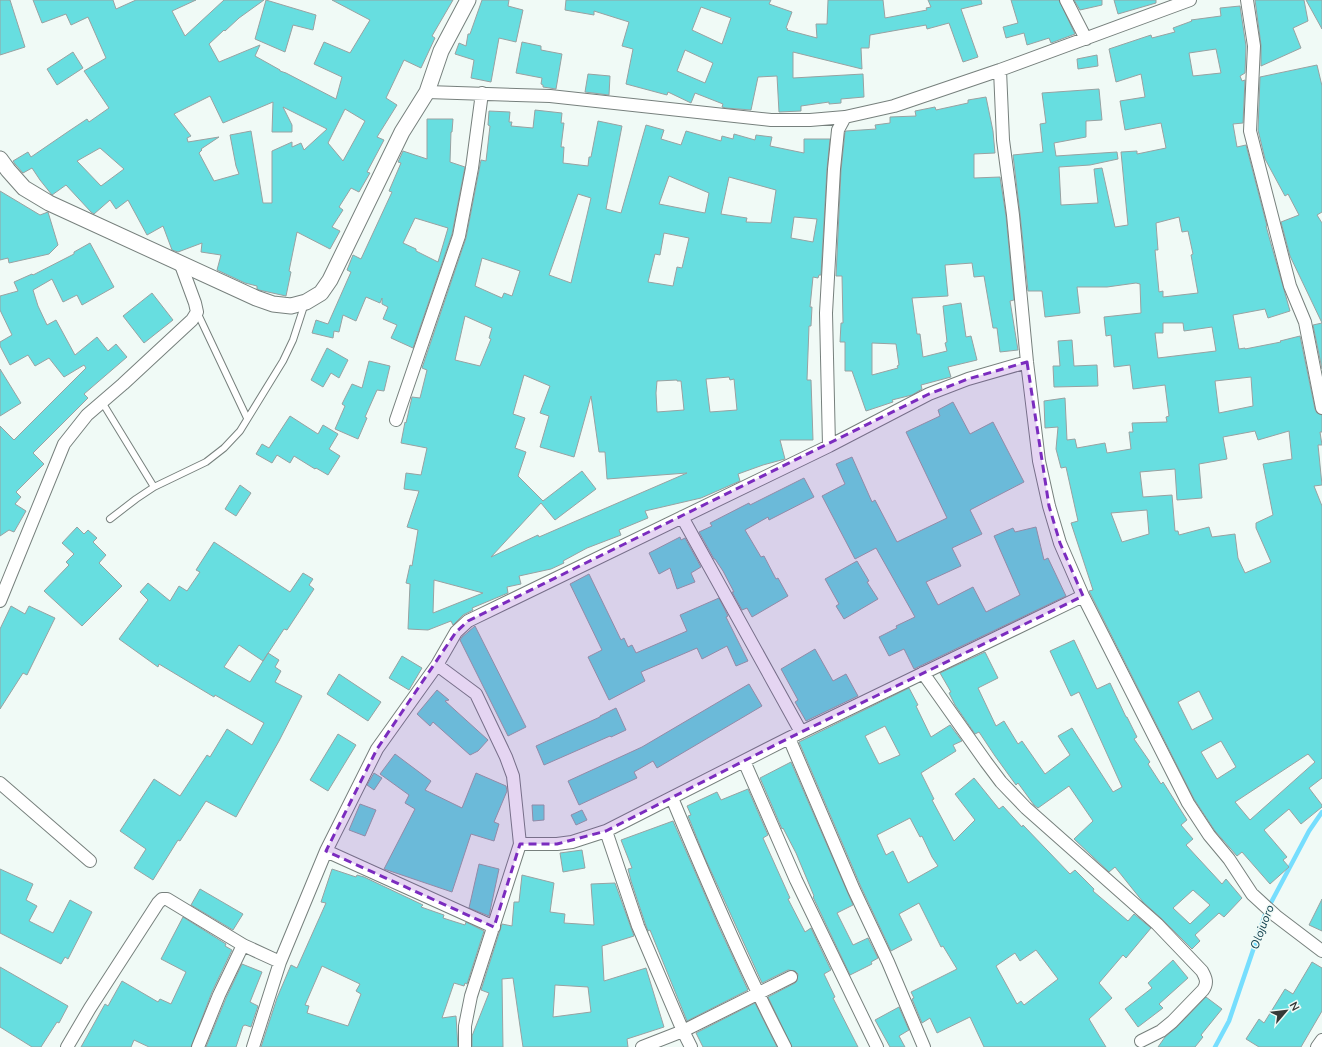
<svg xmlns="http://www.w3.org/2000/svg" width="1322" height="1047" viewBox="0 0 1322 1047" font-family="'Nunito Sans',sans-serif">
  <style>
    .lines { fill: none; stroke-linecap: round; stroke-linejoin: round }
    .stream { stroke: #76defe; stroke-width: 4.5 }
    .building { fill: #67dee0; stroke: #98a2a2; fill-rule: evenodd }
    .service-casing { stroke: #77807d; stroke-width: 8 }
    .minor-casing { stroke: #77807d; stroke-width: 14 }
    .tertiary-casing { stroke: #77807d; stroke-width: 17 }
    .service { stroke: #fff; stroke-width: 6 }
    .minor { stroke: #fff; stroke-width: 12 }
    .tertiary { stroke: #fff; stroke-width: 15 }
    .marked { fill: #7b2cbf; fill-opacity: 0.2; stroke: #7b2cbf; stroke-width: 3; stroke-dasharray: 8 5; stroke-linejoin: round }
    .labels { text-anchor: middle; dominant-baseline: central; stroke-width: 3; stroke-linejoin: round; paint-order: stroke }
    .water-label { font-size: 12px; font-style: italic; fill: #154452; stroke: #f0faf6 }
  </style>
  <rect width="100%" height="100%" fill="#f0faf6"/>
  <g class="lines">
    <path class="stream" d="M1215 1047 1229 1021 1266 912 1309 831 1322 812"/>
  </g>
  <path class="building" d="M0 0H10L25 47 0 55Z
    M33 0H113L116 9 136 0H196L172 11 185 36 224 0H264L239 18 225 31 224 30 209 44 219 62 260 45 255 56 280 70V71L286 73 336 99 342 77 314 64 324 42 350 53 370 20 332 0H453L432 36 435 38 421 68 404 60 386 98 397 105 377 137 384 140 367 172 370 173 359 192 351 188 339 207 343 210 332 227 340 231 330 249 297 232 289 271 291 272 286 296 259 290 257 289V286L245 283 217 270 221 255 201 252 202 243 178 252 172 250 163 226 147 235 128 200 116 209 110 200 94 214 91 212 66 185 52 195 40 180 32 168 23 173 15 164 13 161 28 152 31 157 69 131 87 119 89 122 109 108 84 71 106 58 88 17 71 25 66 14 42 23ZM210 96 223 123 273 102 272 132H292V125L283 107 327 129 304 150 301 143 292 147V142L272 151V203H263L251 131 230 135 236 166 239 174 214 181 199 153 202 150 201 149 219 137 188 142 187 138 191 136 174 114ZM345 109 365 121 343 161 328 143ZM100 148 124 169 101 186 77 161Z
    M266 0 316 15 313 30 293 25 285 52 255 39Z
    M482 0H509L508 6 523 10 516 42 499 38 491 82 471 78 474 60 455 54 459 43 466 46 468 34H470Z
    M566 0H771L769 4 792 12 786 28 788 29 787 30 817 38 816 24H827L828 0H883L885 18 927 10 926 8 931 7 928 0H981L982 4 961 9 978 57 963 62 949 23 927 29 926 25 870 35 869 48H861L862 69 793 52V78L863 74 864 97 841 99V103L829 104V102L801 106V111L779 112 777 76 758 77 751 110 726 108 722 107 723 104 695 93 691 103 668 92 667 95 626 84 633 49 622 46 629 22 594 11V15L565 10ZM701 7 731 18 722 44 692 30ZM685 50 713 63 705 83 677 71Z
    M1011 0H1059L1075 34 1051 43 1049 38 1027 45 1024 33 1006 38 1003 27 1018 23Z
    M1074 0H1102V5L1080 10Z
    M1114 0H1156V3L1118 14Z
    M1255 0H1304L1308 21 1293 28 1301 48 1261 66V45Z
    M1306 0H1322V29Z
    M1240 6 1246 46 1245 73 1240 76 1242 81 1245 80 1243 123 1233 124 1237 147 1246 145 1267 226H1266L1290 311 1268 318 1265 309 1233 315 1239 349 1245 348V349L1281 342 1280 341 1300 336 1315 409 1317 413 1322 415V432H1320L1322 445H1318L1322 485 1314 486 1322 506V778L1309 788 1322 805V807L1301 824 1289 809 1264 830 1287 857 1283 860 1289 867 1270 884 1242 852 1237 856 1215 831 1194 799 1090 593 1089 591 1093 590 1071 523 1078 521 1066 467 1061 468 1056 449 1058 427 1045 428 1044 401 1065 398 1067 440 1075 439 1077 448 1105 443 1107 453 1131 449 1129 432H1133L1132 423 1167 422 1166 417 1169 416 1165 385 1133 389 1130 365 1114 367 1111 335 1106 336 1104 317 1141 313 1140 284 1136 283 1107 287H1077L1080 313 1045 317 1042 291H1028L1020 214 1013 155 1043 152 1040 124 1046 123 1042 93 1099 89 1102 120 1086 121V137L1054 143 1056 156 1117 152 1118 159 1090 165 1059 167 1061 205 1098 203 1094 169 1102 168 1115 227 1128 225 1121 152 1137 151V154L1166 148 1161 123 1125 130 1120 101 1145 97 1141 74 1116 82 1109 49 1151 35 1152 38 1175 32 1173 28 1192 21 1191 20 1221 16 1220 8ZM1216 49 1221 73 1193 76 1189 53ZM1179 217 1182 232 1188 231 1193 254 1191 255 1198 293 1163 297V291L1159 292 1155 250H1158L1156 223ZM1163 323H1183L1184 331 1212 327 1216 351 1158 358 1155 333H1163ZM1251 377 1253 406 1219 413 1215 381ZM1255 431 1258 440 1289 431 1292 459 1263 464 1273 515 1256 523V528L1271 562 1245 573 1238 558 1235 534 1212 537 1209 527 1179 535 1178 531H1175L1172 495 1143 497 1140 472 1175 469 1177 500 1202 498 1199 464 1227 459 1223 437ZM1147 510 1149 534 1122 542 1111 513ZM1199 691 1213 719 1192 730 1178 702ZM1221 741 1236 767 1217 779 1201 752ZM1308 754 1315 762 1250 820 1235 802Z
    M522 42 541 46V50L562 54 556 89 543 87V85L541 84 542 78 516 73Z
    M73 52 83 68 57 85 47 69Z
    M1097 55 1098 66 1078 69 1077 59Z
    M1317 65 1322 86V212L1317 215 1322 223V369L1313 325 1322 323 1290 256 1281 222 1299 215 1288 194 1285 196 1265 159 1258 130 1260 77Z
    M588 74 610 76 609 95 585 92Z
    M986 97 993 131 995 153 974 154V178L1000 177 1006 216 1014 300 1010 301 1018 350 1000 352 997 328H993L984 276 974 277 972 263 945 265 948 296 912 298 917 334H920L923 357 947 351 945 343 947 342 943 306 961 303 966 337 971 336 977 360 948 367 951 377 921 385 922 389 912 395 892 400 893 402 866 411 852 371H845V342H840L841 323H843L842 276H836L841 170 845 132 846 131 876 129 875 125 890 123V117L916 116 915 111 935 107 936 110 968 103V100ZM872 343 896 344 899 365 897 366 898 368 872 375Z
    M535 110 562 113 561 123H564L561 147H564L563 163 588 166 589 157H591L598 121 622 126 606 209 621 213 646 125 664 130 661 139 681 145 686 131 721 141 722 136 733 139 734 134 755 140 756 135 772 137 770 146 804 153V139H830L827 169 821 275H819L818 278 813 277 810 307H812L811 326H809L807 380H811L813 440H780L785 459 763 465 738 474 740 481 701 498 645 511 648 518 619 530 621 535 587 548 563 561 564 563 551 569 519 576 521 584 507 587 508 593 472 608 473 610 463 615 453 625 451 621 428 630 408 629 410 584 406 583 410 565 412 566 418 530 407 527 419 491 404 489 406 473 421 475 427 448 401 443 405 422 406 423 412 397 420 398 427 370 422 368 466 238 481 160 486 161 490 126 488 125 489 111 510 112 509 122H512L511 126 533 128ZM669 176 709 193 705 213 659 204ZM729 177 776 190 771 223 746 222 747 218 721 214ZM578 194 591 198 571 283 549 275ZM794 217 817 219 813 242 791 238ZM664 233 689 238 682 268 677 267 673 286 648 282 655 254 660 255ZM482 258 520 271 512 296 504 293 502 298 475 286ZM465 316 492 328 489 338 491 339 480 366 455 360ZM524 375 550 386 540 413 549 416 540 447 574 457 591 396 599 452H605L607 479 687 473 539 537 538 535 491 557 541 503 555 520 596 489 582 471 543 501 518 476 526 452 515 448 525 418 513 414ZM729 377 730 380 734 379 737 410 710 412 706 379ZM677 380V381H681L684 410 657 412 656 393 657 381ZM434 580 483 593 433 613Z
    M427 119H453L452 132H451L450 162 465 167 452 234 413 348 391 338 397 325 383 319 388 307 382 304V298L380 303 366 297 356 321 343 315 339 332 334 331 333 338 312 333 316 320 328 324 351 272 347 270 353 255 361 259 392 192 389 191 401 163 398 162 403 151 427 159ZM415 218 448 228 438 262 416 251V249L403 243Z
    M0 191 40 215 48 212 58 245 49 254 9 263 8 258 0 260Z
    M90 243 114 287 82 305 77 295 63 302 52 279 33 290 38 306 47 325 56 320 75 355 97 337 108 351 116 344 127 357 84 394 88 398 33 453 44 464 16 492 21 497 15 504 26 511 14 532 9 530 0 536V426L14 440 86 368 84 365 64 377 49 358 35 366 28 355 10 365 0 346V342L12 335 0 310V296L18 291 14 282 32 274 33 275 74 254V252Z
    M152 293 173 320 144 343 123 316Z
    M1072 340 1074 366 1097 365 1098 386 1054 387 1053 366H1060L1058 341Z
    M327 348 348 360 339 378 331 373 323 387 311 380Z
    M369 361 390 366 384 391 377 390 365 417 367 418 358 439 335 429 345 406 342 404 352 384 362 388Z
    M0 369 21 403 0 416Z
    M953 402 970 434 993 422 1024 482 970 510 982 534 952 548 961 566 926 582 938 605 973 587 986 612 1020 595 994 536 1013 528 1015 532 1036 527 1044 560 1048 558 1066 596 914 669 904 649 889 656 879 637 897 628 896 626 915 617 876 548 855 559 822 496 845 484 836 464 852 457 872 502 875 500 897 542 947 518 906 432 940 416 938 410Z
    M290 416 318 434 323 425 338 434 329 449 340 456 328 475 316 468 315 469 294 456 290 463 277 455 272 463 256 454 262 444 269 448Z
    M804 478 814 497 769 520 768 517 745 530 761 557 764 556 776 579 778 578 788 596 752 617 747 608 742 610 732 592H734L723 571 715 559H714L699 532 712 526 710 523 749 503 750 505Z
    M240 485 251 493 236 516 225 509Z
    M77 527 84 534 88 530 97 538 93 542 106 555 99 563 122 586 82 626 44 591 69 565 66 562 74 554 62 543Z
    M680 537 681 540 685 538 701 567 691 573 695 582 677 589 670 568 659 574 649 553Z
    M214 542 290 592 303 573 313 579 309 585 314 589 287 630 284 629 263 661 239 645 224 667 250 682 268 653 279 660 275 667 281 671 275 682 302 696 279 741 236 817 206 801 180 841 178 840 153 880 134 868 146 849 120 831 154 779 180 796 207 755 210 757 227 729 252 745 264 723 215 695 214 697 159 664 158 667 119 639 148 600 140 592 148 583 170 601 179 586 187 591 200 572 196 570Z
    M857 561 869 581 867 582 878 599 844 619 836 606 839 604 825 579Z
    M589 574 621 640 624 638 628 647 632 645 636 653 687 631 680 615 719 598 728 616 726 617 748 661 736 666 727 646 702 659 697 648 641 672 645 681 609 700 588 657 602 650 570 584Z
    M11 606 25 614 29 606 55 618 27 675 23 673 0 709V629Z
    M475 626 526 727 508 736 460 640 462 637Z
    M1074 640 1097 689 1110 683 1126 717H1127L1137 737 1134 739 1150 762 1148 764 1161 784 1163 782 1187 820 1181 825 1193 839 1186 845 1222 884 1226 879 1242 898 1224 917 1219 913 1195 935 1200 941 1192 949 1162 919 1143 902 1115 867 1109 872 1074 839 1093 821 1069 786 1038 808 1034 805 1018 783 1016 785 995 756 979 732 975 734 955 705 949 693 951 692 940 673 985 652 998 678 978 688 996 726 1004 721 1018 744 1022 741 1045 774 1070 755 1058 736 1072 728 1113 792 1122 787 1079 692 1071 696 1050 651ZM1193 890 1210 905 1190 924 1173 908Z
    M815 649 833 681 846 674 858 696 806 721 795 702 798 700 781 669Z
    M402 656 422 668 409 690 389 678Z
    M339 674 381 702 368 721 327 694Z
    M749 684 762 706 657 768 653 761 634 772 637 778 579 805 568 781 642 747Z
    M909 688 918 705 916 706 931 737 950 725 962 741 953 745 956 751 921 773 934 799 932 800 954 841 975 820 955 794 974 778 999 809 1003 806 1022 827 1023 825 1070 874 1075 870 1094 889 1093 891 1128 921 1134 914 1151 928 1126 958 1123 955 1099 983 1112 998 1089 1019 1106 1047H984L970 1017 937 1033 930 1018 922 1023 912 999 914 998 911 992 957 969 943 946 941 947 919 903 899 914 912 940 891 951 861 887 799 742ZM885 726 900 755 879 764 865 736ZM910 818 920 837 922 836 932 857 938 866 908 883 893 851 886 855 877 835ZM1036 950 1058 979 1024 1005 1021 1001 1017 1004 996 966 1015 953 1020 961Z
    M437 690 449 700 445 701 488 740 478 751 470 755 433 722 430 726 417 714Z
    M616 708 626 730 611 737 610 736 544 765 536 746 600 717V716Z
    M338 734 356 745 328 791 310 780Z
    M395 754 431 781 425 790 462 808 476 773 506 786 507 791 494 822 499 824 494 841 471 834 452 892 384 869 415 809 405 803 409 795 380 774Z
    M791 762 853 905 837 913 853 945 868 938 878 958 871 962 872 964 850 975 813 897 814 896 796 853 783 828 782 829 760 778Z
    M374 773 382 778 374 790 367 785Z
    M748 789 768 835 763 838 790 898 788 899 805 932 811 928 831 970 824 974 835 997 833 998 858 1047H792L768 997 795 983 797 981 798 974 795 971 788 970 762 983 705 858 688 816 691 815 687 806 717 792 721 800Z
    M360 804 376 810 365 836 349 830Z
    M532 805H544V820L533 821Z
    M582 810 587 820 576 825 571 815Z
    M673 821 719 927 748 990 687 1021 650 930 648 931 645 923 631 881 628 869 632 868 621 840Z
    M582 850 585 868 563 872 560 853Z
    M479 864 499 869 489 916 469 908Z
    M0 869 33 884 26 900 37 906 29 921 53 933 70 900 92 912 68 959 65 957 61 964 0 933Z
    M332 869 356 877 357 875 364 877 423 905 421 907 444 915 443 918 465 925 466 922 484 931 467 984 465 983 464 986 454 983 442 1018 456 1016 458 1047H261L277 998 291 965 297 968 326 903 321 902ZM322 966 360 984 356 991 361 994 348 1026 307 1013 309 1006 305 1005Z
    M522 875 554 883 550 912 565 914 564 923 594 925 591 884 615 883 634 936 602 946 604 981 646 968 664 1027 627 1039 628 1047H523L513 978 502 979 503 1047H472V1036L489 993 481 990 502 924 512 926 514 902H519ZM555 985 588 987 591 1012 553 1017Z
    M200 889 243 914 233 930 191 905Z
    M1322 899V931L1309 925Z
    M183 917 226 944 225 946 232 950 212 992 191 1047H149L134 1040 131 1047H81L105 1004 108 1006 122 981 158 1002 160 999 171 1004 186 972 161 959Z
    M1173 960 1188 978 1159 1004 1163 1008 1138 1027 1125 1009 1152 988 1148 983Z
    M1312 962 1322 968V1011L1301 1047H1259L1246 1039 1259 1019 1264 1023 1285 989 1293 994Z
    M242 964 262 972 250 1002 258 1006 251 1027 245 1025 243 1026 236 1047H206L226 998Z
    M0 967 68 1006 59 1023 57 1022 41 1047H32L0 1027Z
    M1206 997 1222 1009 1201 1035 1203 1037 1195 1047H1158L1165 1037 1177 1027Z
    M755 1003 777 1047H703L696 1033Z
    M899 1007 909 1030 899 1036 905 1047H890L875 1020Z"/>
  <g class="lines">
    <defs>
      <path id="service" d="M197 312 247 418
        M102 402 154 487
        M110 519 136 499 154 487 206 462 224 448 240 431 283 361 293 340 305 303"/>
      <path id="minor" d="M1066 0 1086 39
        M1247 0 1254 46 1250 131 1290 286 1305 322 1322 408
        M1000 70 1003 140 1013 215 1027 362 1039 461 1049 506 1060 543 1083 596 1188 803 1209 835 1229 859 1252 894 1276 916 1322 951
        M427 92 550 96 771 120H810L845 117 894 106 1000 70 1190 0
        M396 420 459 236 472 168 482 93
        M829 446 826 313 834 169 838 130 845 117
        M682 517 801 732
        M0 601 64 444 87 415 123 384 192 320 197 312 195 303 181 265
        M437 665 476 694 506 757 513 776 520 844 471 996 465 1026V1047
        M923 673 986 762 1001 782 1026 808 1157 924 1202 971C1206 978 1208 983 1203 990L1172 1022 1161 1031 1141 1041
        M789 738 854 890 888 962 924 1047
        M744 761 796 880 877 1047
        M0 783 90 861
        M672 798C707 882 743 966 785 1047
        M606 831 638 926 683 1031 691 1047
        M520 844H557L572 842 606 831 789 738 1083 596
        M326 851 494 927
        M67 1047 90 1008 158 903 162 899H167L243 945
        M198 1047 219 995 243 945 280 962
        M253 1047 280 962 326 851 377 749 437 665 456 632 468 621 829 446 929 394 968 379 1027 362
        M642 1047 683 1031 791 977
        M1317 1047 1322 1040"/>
      <path id="tertiary" d="M0 159 8 170 24 188 49 203 256 298 273 304 291 306 306 302 321 293 330 280 402 132 427 92 441 51 468 0"/>
    </defs>
    <use href="#service" class="service-casing"/>
    <use href="#minor" class="minor-casing"/>
    <use href="#tertiary" class="tertiary-casing"/>
    <use href="#service" class="service"/>
    <use href="#minor" class="minor"/>
    <use href="#tertiary" class="tertiary"/>
  </g>
  <path class="marked" d="M1027 362 1049 506 1060 543 1083 596 789 738 606 831 557 844H520L494 927 326 851 377 749 456 632 468 621 929 394 968 379Z"/>
  <g class="labels">
    <g class="water-label">
      <text transform="translate(1262 927) rotate(-69)">Olojuoro</text>
    </g>
  </g>
  <g transform="translate(1286 1011) rotate(62)" stroke="#f0faf6" stroke-width="3" paint-order="stroke">
  <path d="M0-3L7 15L0 10L-7 15Z" fill="#363938"/>
  <text y="-6" font-size="11" font-weight="bold" text-anchor="middle" fill="#363938">N</text>
  </g>
</svg>
